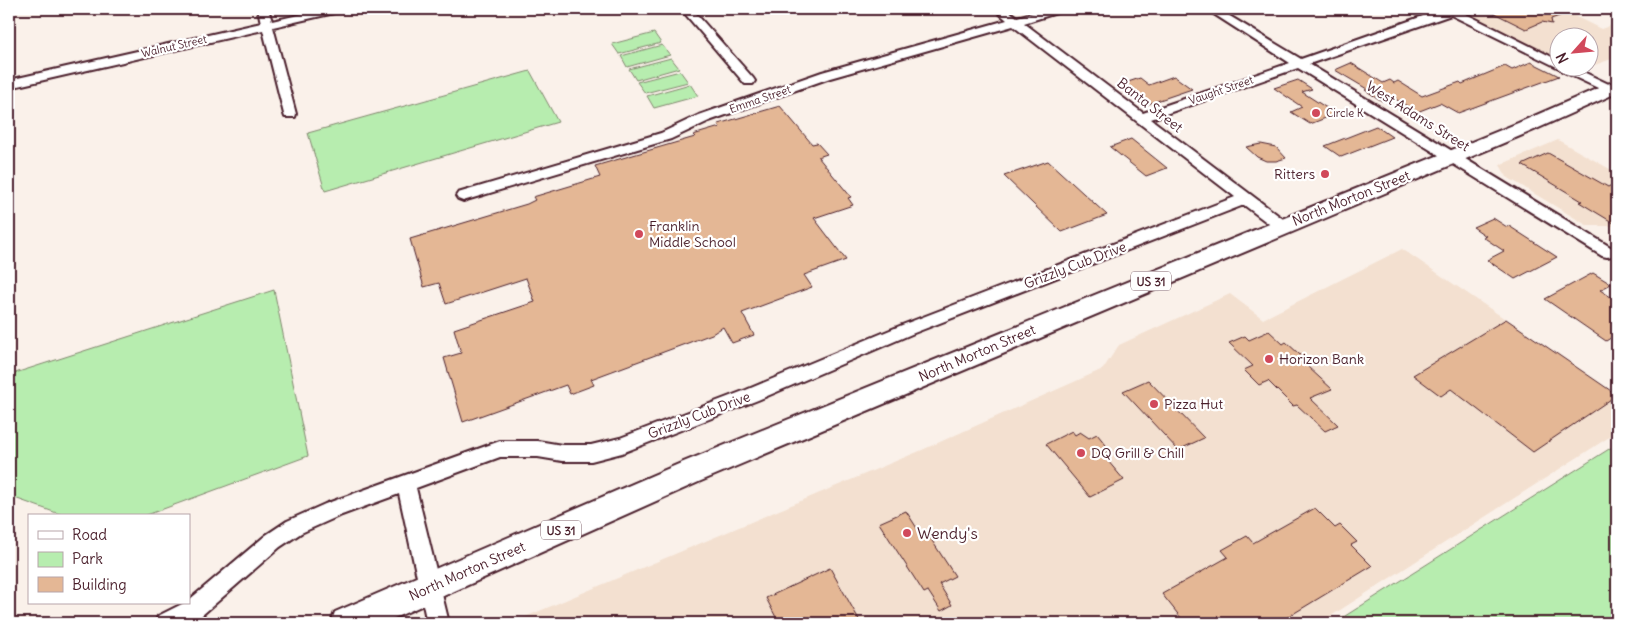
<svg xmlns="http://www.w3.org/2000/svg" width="1626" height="632" viewBox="0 0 1626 632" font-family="Delius,sans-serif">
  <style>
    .built { fill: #f3e0d0 }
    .green { fill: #b7edaf; stroke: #80866d }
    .building { fill: #e4b795; stroke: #4a1f2b }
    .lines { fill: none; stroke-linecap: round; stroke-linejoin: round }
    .street-casing { stroke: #4a1f2b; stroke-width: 4 }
    .primary-casing { stroke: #4a1f2b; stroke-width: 4 }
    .street { fill: #fff; fill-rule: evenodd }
    .primary { fill: #fff; fill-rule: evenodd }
    .poi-dot { fill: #d1495b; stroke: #fff; stroke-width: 2 }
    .labels { text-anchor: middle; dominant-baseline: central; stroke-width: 4.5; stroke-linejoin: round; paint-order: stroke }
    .far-street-label { font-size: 11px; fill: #4a1f2b; stroke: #fff }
    .far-poi-label { font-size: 11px; fill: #4a1f2b; stroke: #fff; text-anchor: start }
    .shield { fill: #fff; stroke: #80626b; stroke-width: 1 }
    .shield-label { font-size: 12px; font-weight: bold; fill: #4a1f2b }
    .street-label { font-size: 14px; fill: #4a1f2b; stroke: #fff }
    .poi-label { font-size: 14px; fill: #4a1f2b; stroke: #fff; text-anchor: start }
    .near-poi-label { font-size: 16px; fill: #4a1f2b; stroke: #fff; text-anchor: start }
  </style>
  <rect width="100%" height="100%" fill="#faf1ea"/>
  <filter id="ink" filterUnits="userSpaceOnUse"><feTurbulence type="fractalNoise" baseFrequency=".02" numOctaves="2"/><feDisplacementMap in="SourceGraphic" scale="10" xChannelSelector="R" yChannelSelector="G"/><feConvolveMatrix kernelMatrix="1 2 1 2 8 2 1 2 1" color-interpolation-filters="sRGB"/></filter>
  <g filter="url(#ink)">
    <path class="built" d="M1485 9H1560L1601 29 1617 23V57L1581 70 1576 68H1588V38H1558V59L1472 16V14Z
      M1558 140 1617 173V226H1588L1507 177 1500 165Z
      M1402 249 1617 395V432L1320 623H511L922 450 1103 369 1119 345 1230 294 1263 319Z"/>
    <path class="green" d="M654 33 661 43 619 54 612 44Z
      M662 45 670 55 627 67 621 56Z
      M671 58 679 68 636 80 629 69Z
      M530 71 558 122 325 191 308 133Z
      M680 71 688 82 645 93 637 82Z
      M690 84 698 96 654 108 647 96Z
      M274 290 308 456 144 516H65L9 496V375Z
      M1617 444V623H1334Z"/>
    <path class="building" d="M1486 9H1575L1576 10 1551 19 1552 24 1542 22 1526 29Z
      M1531 62 1559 76 1458 113 1440 103 1417 112 1392 97 1382 101 1365 90 1367 89 1335 70 1351 63 1383 83 1390 80 1394 83 1398 81 1422 96 1460 82 1462 84 1505 66 1512 70Z
      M1174 76 1192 89 1145 105 1116 86 1140 78 1149 85Z
      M1298 80 1312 89 1302 92 1336 114 1310 124 1291 112 1302 107 1274 88Z
      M780 106 812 144 817 143 827 154 818 157 851 197 848 198 853 205 814 218 846 260 804 275 812 287 742 313 754 335 732 343 723 327 712 334 591 379 594 385 570 394 566 385 463 422 444 358 461 353 454 329 535 302 526 278 446 304 439 283 424 287 410 239 527 204 535 200 533 197 600 177 595 166 695 137 693 135 720 127 718 124Z
      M1376 126 1392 137 1341 157 1325 146Z
      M1131 139 1167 168 1146 176 1110 147Z
      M1261 144 1276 147 1286 158 1276 161H1266L1257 157 1246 147Z
      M1548 153 1608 187 1617 182V225L1579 202 1582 201 1522 165Z
      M1048 161 1107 215 1062 232 1004 176Z
      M1493 218 1507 227 1509 226 1557 257 1515 279 1487 260 1504 251 1483 237 1486 236 1473 227Z
      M1593 273 1611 284 1600 290 1617 301V334L1606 341 1545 299Z
      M1506 319 1617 395 1533 452 1451 389 1441 396 1413 375Z
      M1269 331 1283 344 1286 342 1311 365 1308 367 1332 389 1310 398 1338 425 1325 431 1297 405 1293 406 1268 381 1259 385 1244 370 1253 366 1229 343 1245 336 1249 340Z
      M1148 380 1204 438 1178 450 1123 391Z
      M1072 431 1075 435 1080 432 1089 438 1097 434 1110 450 1102 454 1124 480 1090 497 1046 444Z
      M1315 508 1335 528 1340 525 1357 542 1351 545 1372 566 1278 623H1185L1162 594 1228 557 1222 550 1247 536 1253 543Z
      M906 511 922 536 927 533 955 576 939 584 952 605 941 611 928 591 924 593 879 523Z
      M830 568 861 623H779L766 598Z"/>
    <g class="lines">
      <defs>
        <path id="street" d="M258 9H268L272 21 325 9H345L343 11 273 27 296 114 295 117H285L284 114 263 30 9 88V80L261 23Z
          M681 9H692L753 78 755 81 753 84H745Z
          M994 9H1006L1017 17 1047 9H1064L1063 11 1024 23 1143 113 1290 63 1206 9H1218L1301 59 1443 9H1461L1460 11 1558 60 1559 68 1451 15 1309 64 1612 248 1615 252 1612 256 1607 257 1602 256 1298 68 1151 119 1287 222 1289 226 1287 230H1277L1244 205 914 333 758 400 622 453 591 461H562L538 457H500L416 488 449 623H427L399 494 339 516 301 533 280 547 201 616 187 623H155L158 616 184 603H189V600L266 535 287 521 325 504 500 441H538L562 445H591L620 438 746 390 902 325 1235 197 1013 26 830 78 709 121 671 139 463 201 458 199 456 196 458 193 661 133 699 115 822 72 1007 20Z
          M1560 68H1575L1617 88V97L1562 71Z"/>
        <path id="primary" d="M1610 83 1617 84V96L1612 95 1532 131 701 481 383 623H331L335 612 681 463 1518 123Z"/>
      </defs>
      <use href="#street" class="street-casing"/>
      <use href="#primary" class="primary-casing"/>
      <use href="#street" class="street"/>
      <use href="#primary" class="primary"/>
    </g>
  </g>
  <g class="poi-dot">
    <circle cx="1316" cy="113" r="5"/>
    <circle cx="1325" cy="174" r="5"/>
    <circle cx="639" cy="234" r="5"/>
    <circle cx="1269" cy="359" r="5"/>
    <circle cx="1154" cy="404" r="5"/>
    <circle cx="1081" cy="453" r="5"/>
    <circle cx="907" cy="533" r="5"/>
  </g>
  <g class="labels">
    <g class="far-street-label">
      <text transform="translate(174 46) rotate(-13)">Walnut Street</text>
      <text transform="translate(1221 90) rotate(-19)">Vaught Street</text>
      <text transform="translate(760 99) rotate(-19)">Emma Street</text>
    </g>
    <g class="far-poi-label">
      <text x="1326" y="113">Circle K</text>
    </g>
    <g class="shield">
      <rect x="1131" y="271.5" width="40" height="19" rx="4"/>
      <rect x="541" y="520.5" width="40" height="19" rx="4"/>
    </g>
    <g class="shield-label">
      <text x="1151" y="281">US 31</text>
      <text x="561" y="530">US 31</text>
    </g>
    <g class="street-label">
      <text transform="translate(1150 105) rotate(38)">Banta Street</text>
      <text transform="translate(1418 116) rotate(32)">West Adams Street</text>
      <text transform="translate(1351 198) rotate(-22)">North Morton Street</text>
      <text transform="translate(1075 265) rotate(-21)">Grizzly Cub Drive</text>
      <text transform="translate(977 353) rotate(-23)">North Morton Street</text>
      <text transform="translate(699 415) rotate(-21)">Grizzly Cub Drive</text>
      <text transform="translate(467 571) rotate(-24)">North Morton Street</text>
    </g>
    <g class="poi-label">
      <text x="1315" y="174" text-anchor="end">Ritters</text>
      <text x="649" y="226">Franklin<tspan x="649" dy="16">Middle School</tspan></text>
      <text x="1279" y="359">Horizon Bank</text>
      <text x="1164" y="404">Pizza Hut</text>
      <text x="1091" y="453">DQ Grill &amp; Chill</text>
    </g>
    <g class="near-poi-label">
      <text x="917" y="533">Wendy's</text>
    </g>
  </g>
  <rect width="1626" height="632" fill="none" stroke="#fff" stroke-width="30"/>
  <rect x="15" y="15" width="1596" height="602" fill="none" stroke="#4a1f2b" stroke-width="2" filter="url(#ink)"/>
  <rect x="28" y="514" width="162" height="90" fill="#ffffff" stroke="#b7a5aa"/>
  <rect x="38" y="531" width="25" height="8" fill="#ffffff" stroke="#b7a5aa"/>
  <text x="72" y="540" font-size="15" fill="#4a1f2b">Road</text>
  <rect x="38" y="552" width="25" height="15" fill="#b7edaf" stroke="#b7a5aa"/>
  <text x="72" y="564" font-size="15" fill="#4a1f2b">Park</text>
  <rect x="38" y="577" width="25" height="15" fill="#e4b795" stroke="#b7a5aa"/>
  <text x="72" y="590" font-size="15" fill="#4a1f2b">Building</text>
  <g transform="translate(1574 52) rotate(243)"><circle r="24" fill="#ffffff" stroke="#b7a5aa"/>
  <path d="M0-4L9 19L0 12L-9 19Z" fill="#d1495b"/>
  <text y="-8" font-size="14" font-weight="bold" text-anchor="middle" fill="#4a1f2b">N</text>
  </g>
</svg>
